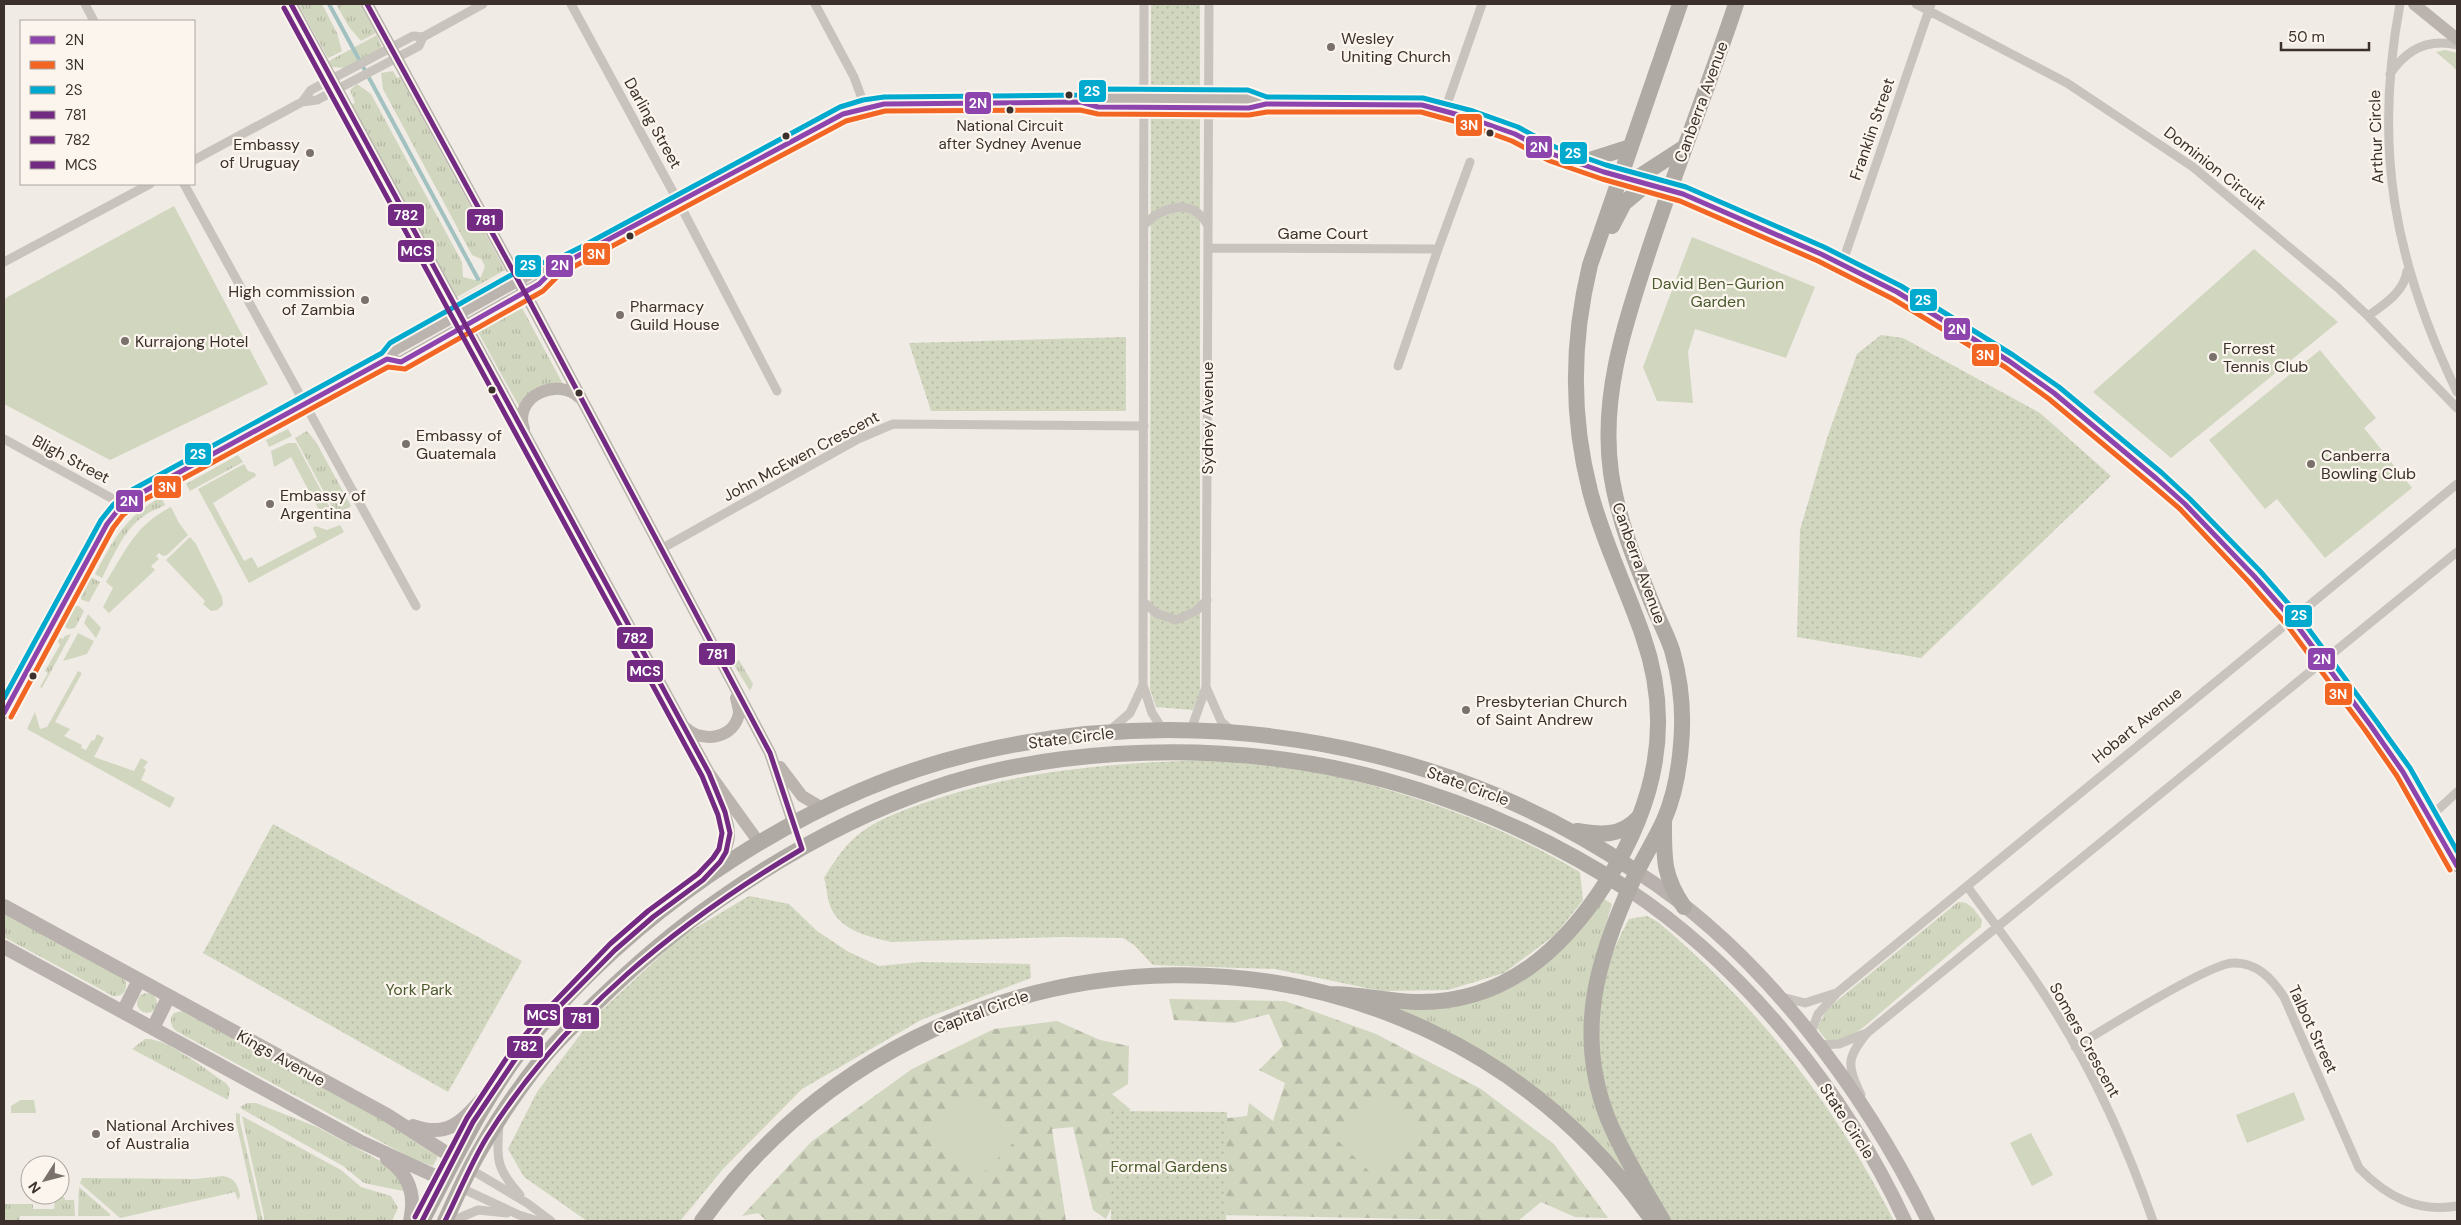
<svg xmlns="http://www.w3.org/2000/svg" width="2461" height="1225" viewBox="0 0 2461 1225" font-family="'DM Sans',sans-serif">
  <style>
    .grass { fill: url(#grass-tufts) }
    .forest { fill: url(#forest-firs) }
    .park { fill: url(#park-dots) }
    .garden { fill: #d1d6bf }
    .lines { fill: none; stroke-linecap: round; stroke-linejoin: round }
    .stream { stroke: #a1c2c1; stroke-width: 4 }
    .street { stroke: #c9c3be; stroke-width: 9 }
    .secondary { stroke: #bab3ae; stroke-width: 12 }
    .primary { stroke: #b8b1ad; stroke-width: 14 }
    .highway { stroke: #afaaa4; stroke-width: 16 }
    .bus-1-casing { stroke: #fbf5ee; stroke-width: 9 }
    .bus-2-casing { stroke: #fbf5ee; stroke-width: 9 }
    .bus-3-casing { stroke: #fbf5ee; stroke-width: 9 }
    .bus-4-casing { stroke: #fbf5ee; stroke-width: 9 }
    .bus-5-casing { stroke: #fbf5ee; stroke-width: 9 }
    .bus-6-casing { stroke: #fbf5ee; stroke-width: 9 }
    .bus-1 { stroke: #8e44ad; stroke-width: 5 }
    .bus-2 { stroke: #f26522; stroke-width: 5 }
    .bus-3 { stroke: #00a9ce; stroke-width: 5 }
    .bus-4 { stroke: #732a82; stroke-width: 5 }
    .bus-5 { stroke: #732a82; stroke-width: 5 }
    .bus-6 { stroke: #732a82; stroke-width: 5 }
    .poi-dot { fill: #7a716c; stroke: #fbf5ee; stroke-width: 2 }
    .bus-dot { fill: #3b302b; stroke: #fbf5ee; stroke-width: 2 }
    .labels { text-anchor: middle; dominant-baseline: central; stroke-width: 4.5; stroke-linejoin: round; paint-order: stroke }
    .bus-label { font-size: 15px; fill: #3b302b; stroke: #fbf5ee }
    .poi-label { font-size: 16px; fill: #3b302b; stroke: #fbf5ee; text-anchor: start }
    .street-label { font-size: 16px; fill: #3b302b; stroke: #fbf5ee }
    .park-label { font-size: 16px; fill: #4a5a2e; stroke: #fbf5ee }
    .line-badge { stroke: #fbf5ee; stroke-width: 2 }
    .badge-label { font-size: 14px; text-anchor: middle; font-weight: bold; fill: #fff }
  </style>
  <defs>
    <pattern id="grass-tufts" width="24" height="20" patternUnits="userSpaceOnUse" patternTransform="scale(1.25)"><rect width="24" height="20" fill="#d1d6bf"/><path d="M3 7l-1-3M5 7V3M7 7l1-3M15 17l-1-3M17 17v-4M19 17l1-3" fill="none" stroke="#b4b8a4"/></pattern>
    <pattern id="forest-firs" width="22" height="20" patternUnits="userSpaceOnUse" patternTransform="scale(1.25)"><rect width="22" height="20" fill="#d1d6bf"/><path d="M5 1l3.5 6h-7zM16 11l3.5 6h-7z" fill="#b4b8a4"/></pattern>
    <pattern id="park-dots" width="8" height="8" patternUnits="userSpaceOnUse" patternTransform="scale(1.25)"><rect width="8" height="8" fill="#d1d6bf"/><path d="M2 2h.1M6 6h.1" fill="none" stroke="#b4b8a4" stroke-width="1.8" stroke-linecap="round"/></pattern>
  </defs>
  <rect width="100%" height="100%" fill="#f0ebe5"/>
  <path class="grass" d="M298 4H322L337 33 342 51 328 58Z
    M336 4H360L376 33 361 41 349 27Z
    M377 35 382 48 345 68 332 67 329 61Z
    M2445 50 2457 53V70L2436 52Z
    M393 71 397 78 400 77 505 270 457 297 352 104 355 103 350 90 357 84 371 94 462 262 463 277 475 280 481 277 485 266 481 259 472 255 383 89 381 73Z
    M506 273 505 278 462 301 458 299Z
    M522 308 563 384 520 408 478 332Z
    M288 429 292 436 269 447 266 440Z
    M307 431 316 442 351 506 337 516 295 438Z
    M238 455 243 462 190 491 186 484Z
    M161 497 165 505C158 509 150 511 144 516 124 529 113 557 102 578L95 574C114 539 125 517 161 497Z
    M91 577 100 582 89 602 82 600 80 597Z
    M74 606H79L84 611 75 628 68 629 64 626Z
    M71 634 42 688 40 687 48 673 45 671 60 645 58 641 60 638 63 639 65 636Z
    M739 660 753 684 750 691 733 663Z
    M1604 899 1612 904 1593 966 1630 1173 1626 1176C1564 1103 1486 1048 1398 1011L1399 1008 1453 1005 1582 928Z
    M1958 902C1970 901 1975 911 1982 920L1981 927 1865 1026C1854 1034 1842 1043 1827 1041L1817 1028 1827 1009Z
    M4 913 123 978 126 982C127 991 123 997 113 996L4 937Z
    M137 1003a10 10 0 1 1 20 0a10 10 0 1 1-20 0Z
    M182 1011 391 1124 438 1156 433 1166 413 1159 176 1031C170 1025 169 1019 174 1013Z
    M145 1039C167 1037 207 1071 226 1083L230 1089 228 1100 132 1049Z
    M247 1103H256L317 1127 390 1166 408 1192 364 1183 343 1166 242 1109 240 1107Z
    M236 1113 240 1114V1122L263 1221H258L236 1122Z
    M242 1116 341 1170 361 1187 391 1196 398 1208 392 1221H265Z
    M223 1176C235 1178 238 1185 240 1196L238 1200 235 1192 120 1218 80 1183 82 1178 196 1179Z
    M79 1187 110 1214V1216H78Z
    M64 1197 65 1200H74L75 1216H20L19 1221H4V1204H33V1209H54L55 1199Z"/>
  <path class="forest" d="M1169 999 1285 1001 1376 1034 1481 1089 1554 1144 1608 1218 1575 1217 1541 1202 1518 1221 1220 1215 1219 1119 1247 1116 1249 1103 1273 1121 1285 1083 1259 1070 1283 1046 1269 1014 1234 1023 1174 1020Z
    M1057 1021 1100 1040 1129 1046 1128 1084 1112 1094 1130 1109 1121 1156 1122 1186 1106 1219 1093 1210 1073 1127 1052 1129 1066 1221H767L758 1213 742 1216 811 1142 912 1069 994 1029Z"/>
  <path class="park" d="M1151 4H1200V693L1193 710 1156 707 1150 689Z
    M1881 335 1903 338 2040 413 2111 476 1921 658 1797 637 1800 530 1827 438 1857 354Z
    M1126 337V411H931L909 343Z
    M1217 760C1242 763 1268 764 1292 768 1393 785 1492 820 1580 872L1583 900 1555 935 1504 973 1448 990 1381 991 1275 969 1153 965 1134 945 1123 938 1063 937 891 942C870 937 841 931 831 908 827 899 827 887 824 878 835 860 846 843 863 831 886 815 912 807 939 798 1029 769 1123 762 1217 760Z
    M273 824 522 961 448 1092 203 953Z
    M749 896 789 904 817 931 847 951 879 966 920 962 1030 964 1031 978 921 1020 802 1089 723 1169 680 1221H587L524 1177 508 1149 537 1092 592 1019 682 936Z
    M1647 916 1658 922C1757 1005 1836 1106 1894 1221H1671C1650 1186 1626 1149 1611 1110 1588 1048 1596 976 1629 919Z
    M1111 1111 1227 1112 1226 1221H1111Z"/>
  <path class="garden" d="M174 206 268 384 110 460 4 404V299Z
    M1692 237 1815 287 1786 358 1695 329 1688 352 1693 403 1657 401 1643 367Z
    M2254 249 2338 322 2171 458 2093 392Z
    M2320 350 2376 418 2364 428 2412 488 2325 558 2277 499 2265 509 2209 440Z
    M288 443H296L335 517 328 520 323 518 291 457 274 467 271 451Z
    M244 464 248 471 255 473 256 476 213 503 244 561 252 557 258 568 317 537 313 528 315 526 327 530 340 525 344 532 249 583 198 489Z
    M171 507 179 523 188 535 167 555 163 556 159 553 156 556 159 559 151 566 155 570 109 613 103 607 113 588 106 582C127 548 136 525 171 507Z
    M190 537 196 544 222 597 223 605 217 610 211 611 203 604 205 601 166 560Z
    M88 614 101 628 96 638 84 623Z
    M78 633 94 641 87 654 63 661Z
    M78 671 82 673 55 722 70 729 64 736 82 745 81 748 86 750 92 740 94 741 97 734 104 738 94 757 134 771 141 758 148 762 143 768 146 769 141 780 175 798 170 808 27 729 35 712 40 729 47 727Z
    M2294 1092 2305 1120 2247 1143 2236 1115Z
    M972 1094 1017 1139 974 1182 929 1137Z
    M1377 1094 1420 1137 1378 1180 1334 1137Z
    M21 1100H34L36 1113H11V1106Z
    M2031 1133 2053 1175 2032 1186 2010 1143Z"/>
  <g class="lines">
    <path class="stream" d="M329 4 478 279"/>
    <path class="street" d="M85 4 94 21
      M571 4 679 203 777 391
      M815 4 854 77 865 107
      M1144 4 1143 685 1152 713 1163 730
      M1916 4 2067 83 2193 167 2337 287 2368 316 2457 408
      M2400 4C2373 148 2394 261 2457 392
      M2390 74C2406 50 2428 38 2457 45
      M302 102 311 90 413 36 423 37
      M1445 110 1482 4
      M194 160 302 102 317 100 419 46 423 37 483 4
      M184 184 416 606
      M1144 225C1163 206 1193 197 1208 226
      M1208 248 1438 249 1470 162
      M4 262 150 184
      M1842 264 1931 4
      M2368 316C2385 304 2404 292 2407 271
      M1398 366 1438 249
      M4 439 124 505
      M661 549 858 439 893 424 1144 426
      M1144 602 1156 613 1176 620 1196 611 1207 600
      M1206 687 1221 721 1232 731
      M1191 730 1206 687 1209 4
      M1108 732 1130 713 1143 685
      M2430 817 2457 792
      M1967 886C1987 914 2008 941 2028 970 2081 1046 2123 1134 2153 1221
      M1782 997 1805 1003 1836 993
      M1810 1035 1818 1014 1838 992 2457 484
      M1818 1045 1839 1044 1864 1034
      M2075 1047C2101 1031 2210 963 2233 963 2257 962 2272 979 2284 997L2359 1168C2386 1196 2417 1213 2457 1206
      M1861 1095C1847 1065 1846 1059 1867 1033L2457 552
      M499 1123C497 1160 495 1167 520 1195
      M470 1169 527 1203 551 1221
      M461 1188 519 1215 538 1221
      M452 1221 478 1210 507 1213"/>
    <path class="secondary" d="M291 4 709 773 760 844
      M367 4 530 302 770 753 794 825
      M2414 4 2457 39
      M1081 102 1098 107 1249 108 1266 104 1422 105 1470 118 1515 134 1552 154 1604 172 1683 194 1821 254 1897 292 2009 361 2054 393 2157 479 2185 504 2254 576 2293 620 2371 726 2403 772 2457 866
      M387 359 401 362 539 284 555 269
      M524 429C512 396 559 376 580 398
      M4 713 107 524 118 510 134 497 387 359 394 350 533 272 555 268 586 253 843 114 865 107 884 104 1081 102 1098 96 1248 97 1266 104
      M686 728C703 744 735 738 739 713 739 708 737 703 736 698
      M780 767 802 796 824 809
      M714 870C736 837 731 830 717 794"/>
    <path class="primary" d="M1637 872C1761 951 1864 1090 1928 1221
      M1629 890C1746 968 1846 1094 1905 1221
      M4 906 387 1115 454 1158
      M4 947 359 1141 444 1180
      M123 1012 139 980
      M153 1028 169 996
      M413 1126C449 1139 463 1120 485 1096
      M387 1159C410 1175 416 1195 410 1221"/>
    <path class="highway" d="M1580 163 1630 147
      M1634 180 1685 147
      M1612 226 1624 203 1647 184
      M1664 823C1664 859 1663 876 1684 907
      M1577 831C1600 835 1621 837 1639 817
      M1329 994C1359 994 1387 1001 1416 1002 1504 1004 1563 950 1607 881 1655 804 1674 724 1643 636 1626 587 1603 541 1590 491 1571 417 1572 339 1590 265L1680 4
      M422 1221C456 1157 486 1092 533 1035 641 904 812 790 979 752 1203 700 1446 742 1637 872
      M445 1221C456 1198 466 1174 479 1152 497 1120 519 1088 542 1059 558 1039 577 1022 595 1004 634 966 674 931 719 900 785 854 860 813 937 787 994 768 1055 758 1116 754 1300 742 1473 789 1629 890
      M702 1221C933 899 1414 890 1648 1214
      M1663 1221C1644 1188 1623 1155 1608 1119 1574 1033 1597 958 1634 878 1643 858 1655 840 1664 820 1674 797 1679 770 1681 745 1684 713 1681 681 1672 650 1667 635 1660 622 1654 608 1636 564 1618 520 1611 473 1600 394 1626 321 1650 247 1677 165 1709 85 1736 4"/>
    <defs>
      <path id="bus-1" d="M4 713 107 524 118 510 134 497 387 359 401 362 539 284 555 268 843 114 884 104 1081 102 1098 107 1249 108 1266 104 1422 105 1470 118 1515 134 1552 154 1604 172 1683 194 1821 254 1897 292 2009 361 2054 393 2157 479 2185 504 2254 576 2293 620 2371 726 2403 772 2457 866"/>
      <path id="bus-2" d="M11 717 113 528 123 515 138 503 388 367 405 369 543 291 560 274 846 121 885 111 1080 110 1098 114 1249 115 1267 112H1421L1468 125 1512 141 1550 161 1602 179 1680 201 1818 261 1893 299 2005 367 2049 399 2152 485 2180 509 2248 581 2287 625 2365 730 2397 776 2450 870"/>
      <path id="bus-3" d="M4 698 101 520 113 505 130 491 382 353 390 343 529 265 553 261 583 246 840 107 863 100 884 97 1080 95 1098 89 1248 90 1267 97 1423 98 1473 111 1518 127 1555 147 1606 165 1686 187 1824 247 1901 286 2013 355 2059 387 2162 473 2190 499 2260 571 2299 616 2377 722 2410 768 2457 851"/>
      <path id="bus-4" d="M367 4 530 302 770 753 802 849C677 923 565 1013 487 1137 471 1163 459 1193 445 1221"/>
      <path id="bus-5" d="M291 4 709 773 725 812 730 833 726 852 720 862 703 880 653 917 615 950 544 1022 514 1061 473 1122 422 1221"/>
      <path id="bus-6" d="M284 8 702 776 718 815 722 833 719 849 713 858 698 874 648 911 610 944 539 1018 508 1056 467 1118 415 1217"/>
    </defs>
    <use href="#bus-1" class="bus-1-casing"/>
    <use href="#bus-2" class="bus-2-casing"/>
    <use href="#bus-3" class="bus-3-casing"/>
    <use href="#bus-4" class="bus-4-casing"/>
    <use href="#bus-5" class="bus-5-casing"/>
    <use href="#bus-6" class="bus-6-casing"/>
    <use href="#bus-1" class="bus-1"/>
    <use href="#bus-2" class="bus-2"/>
    <use href="#bus-3" class="bus-3"/>
    <use href="#bus-4" class="bus-4"/>
    <use href="#bus-5" class="bus-5"/>
    <use href="#bus-6" class="bus-6"/>
  </g>
  <g class="poi-dot">
    <circle cx="1331" cy="47" r="5"/>
    <circle cx="310" cy="153" r="5"/>
    <circle cx="365" cy="300" r="5"/>
    <circle cx="620" cy="315" r="5"/>
    <circle cx="125" cy="341" r="5"/>
    <circle cx="2213" cy="357" r="5"/>
    <circle cx="406" cy="444" r="5"/>
    <circle cx="2311" cy="464" r="5"/>
    <circle cx="270" cy="504" r="5"/>
    <circle cx="1466" cy="710" r="5"/>
    <circle cx="96" cy="1134" r="5"/>
  </g>
  <g class="bus-dot">
    <circle cx="1069" cy="95" r="4.5"/>
    <circle cx="1010" cy="110" r="4.5"/>
    <circle cx="1490" cy="133" r="4.5"/>
    <circle cx="786" cy="136" r="4.5"/>
    <circle cx="630" cy="236" r="4.5"/>
    <circle cx="492" cy="390" r="4.5"/>
    <circle cx="579" cy="393" r="4.5"/>
    <circle cx="33" cy="676" r="4.5"/>
  </g>
  <g class="labels">
    <g class="bus-label">
      <text x="1010" y="126">National Circuit<tspan x="1010" dy="18">after Sydney Avenue</tspan></text>
    </g>
    <g class="poi-label">
      <text x="1341" y="38">Wesley<tspan x="1341" dy="18">Uniting Church</tspan></text>
      <text x="300" y="144" text-anchor="end">Embassy<tspan x="300" dy="18">of Uruguay</tspan></text>
      <text x="355" y="291" text-anchor="end">High commission<tspan x="355" dy="18">of Zambia</tspan></text>
      <text x="630" y="306">Pharmacy<tspan x="630" dy="18">Guild House</tspan></text>
      <text x="135" y="341">Kurrajong Hotel</text>
      <text x="2223" y="348">Forrest<tspan x="2223" dy="18">Tennis Club</tspan></text>
      <text x="416" y="435">Embassy of<tspan x="416" dy="18">Guatemala</tspan></text>
      <text x="2321" y="455">Canberra<tspan x="2321" dy="18">Bowling Club</tspan></text>
      <text x="280" y="495">Embassy of<tspan x="280" dy="18">Argentina</tspan></text>
      <text x="1476" y="701">Presbyterian Church<tspan x="1476" dy="18">of Saint Andrew</tspan></text>
      <text x="106" y="1125">National Archives<tspan x="106" dy="18">of Australia</tspan></text>
    </g>
    <g class="street-label">
      <text transform="translate(1701 102) rotate(-70)">Canberra Avenue</text>
      <text transform="translate(653 123) rotate(61)">Darling Street</text>
      <text transform="translate(1872 129) rotate(-71)">Franklin Street</text>
      <text transform="translate(2376 137) rotate(-92)">Arthur Circle</text>
      <text transform="translate(2215 168) rotate(38)">Dominion Circuit</text>
      <text x="1323" y="233">Game Court</text>
      <text transform="translate(1207 418) rotate(-90)">Sydney Avenue</text>
      <text transform="translate(801 456) rotate(-28)">John McEwen Crescent</text>
      <text transform="translate(71 459) rotate(28)">Bligh Street</text>
      <text transform="translate(1639 563) rotate(70)">Canberra Avenue</text>
      <text transform="translate(2137 725) rotate(-39)">Hobart Avenue</text>
      <text transform="translate(1071 738) rotate(-7)">State Circle</text>
      <text transform="translate(1468 786) rotate(20)">State Circle</text>
      <text transform="translate(981 1012) rotate(-20)">Capital Circle</text>
      <text transform="translate(2313 1029) rotate(65)">Talbot Street</text>
      <text transform="translate(2085 1040) rotate(61)">Somers Crescent</text>
      <text transform="translate(281 1058) rotate(29)">Kings Avenue</text>
      <text transform="translate(1847 1121) rotate(57)">State Circle</text>
    </g>
    <g class="park-label">
      <text x="1718" y="283">David Ben-Gurion<tspan x="1718" dy="18">Garden</tspan></text>
      <text x="419" y="989">York Park</text>
      <text x="1169" y="1166">Formal Gardens</text>
    </g>
  </g>
  <g class="line-badge">
    <rect x="1078" y="79" width="29" height="24" rx="5" fill="#00a9ce"/>
    <rect x="964" y="91" width="28" height="24" rx="5" fill="#8e44ad"/>
    <rect x="1455" y="113" width="28" height="24" rx="5" fill="#f26522"/>
    <rect x="1525" y="135" width="28" height="24" rx="5" fill="#8e44ad"/>
    <rect x="1559" y="141" width="29" height="24" rx="5" fill="#00a9ce"/>
    <rect x="387" y="203" width="38" height="24" rx="5" fill="#732a82"/>
    <rect x="466" y="208" width="38" height="24" rx="5" fill="#732a82"/>
    <rect x="397" y="239" width="38" height="24" rx="5" fill="#732a82"/>
    <rect x="582" y="242" width="29" height="24" rx="5" fill="#f26522"/>
    <rect x="545" y="254" width="29" height="24" rx="5" fill="#8e44ad"/>
    <rect x="514" y="254" width="28" height="24" rx="5" fill="#00a9ce"/>
    <rect x="1909" y="288" width="29" height="24" rx="5" fill="#00a9ce"/>
    <rect x="1943" y="317" width="28" height="24" rx="5" fill="#8e44ad"/>
    <rect x="1971" y="343" width="29" height="24" rx="5" fill="#f26522"/>
    <rect x="184" y="442" width="28" height="24" rx="5" fill="#00a9ce"/>
    <rect x="153" y="475" width="29" height="24" rx="5" fill="#f26522"/>
    <rect x="115" y="489" width="29" height="24" rx="5" fill="#8e44ad"/>
    <rect x="2284" y="604" width="29" height="24" rx="5" fill="#00a9ce"/>
    <rect x="616" y="626" width="38" height="24" rx="5" fill="#732a82"/>
    <rect x="698" y="642" width="38" height="24" rx="5" fill="#732a82"/>
    <rect x="2307" y="647" width="29" height="24" rx="5" fill="#8e44ad"/>
    <rect x="626" y="659" width="38" height="24" rx="5" fill="#732a82"/>
    <rect x="2324" y="682" width="29" height="24" rx="5" fill="#f26522"/>
    <rect x="523" y="1003" width="38" height="24" rx="5" fill="#732a82"/>
    <rect x="562" y="1006" width="38" height="24" rx="5" fill="#732a82"/>
    <rect x="506" y="1035" width="38" height="24" rx="5" fill="#732a82"/>
  </g>
  <g class="badge-label">
    <text x="1092" y="96">2S</text>
    <text x="978" y="108">2N</text>
    <text x="1469" y="130">3N</text>
    <text x="1539" y="152">2N</text>
    <text x="1573" y="158">2S</text>
    <text x="406" y="220">782</text>
    <text x="485" y="225">781</text>
    <text x="416" y="256">MCS</text>
    <text x="596" y="259">3N</text>
    <text x="560" y="270">2N</text>
    <text x="528" y="270">2S</text>
    <text x="1923" y="305">2S</text>
    <text x="1957" y="334">2N</text>
    <text x="1985" y="360">3N</text>
    <text x="198" y="459">2S</text>
    <text x="167" y="492">3N</text>
    <text x="129" y="506">2N</text>
    <text x="2299" y="620">2S</text>
    <text x="635" y="643">782</text>
    <text x="717" y="659">781</text>
    <text x="2322" y="664">2N</text>
    <text x="645" y="676">MCS</text>
    <text x="2338" y="699">3N</text>
    <text x="542" y="1020">MCS</text>
    <text x="581" y="1023">781</text>
    <text x="525" y="1051">782</text>
  </g>
  <rect width="2461" height="1225" fill="none" stroke="#3b302b" stroke-width="10"/>
  <rect x="20" y="20" width="175" height="165" fill="#fbf5ee" stroke="#aea6a0"/>
  <rect x="30" y="36" width="25" height="8" fill="#8e44ad" stroke="#aea6a0"/>
  <text x="65" y="45" font-size="15" fill="#3b302b">2N</text>
  <rect x="30" y="61" width="25" height="8" fill="#f26522" stroke="#aea6a0"/>
  <text x="65" y="70" font-size="15" fill="#3b302b">3N</text>
  <rect x="30" y="86" width="25" height="8" fill="#00a9ce" stroke="#aea6a0"/>
  <text x="65" y="95" font-size="15" fill="#3b302b">2S</text>
  <rect x="30" y="111" width="25" height="8" fill="#732a82" stroke="#aea6a0"/>
  <text x="65" y="120" font-size="15" fill="#3b302b">781</text>
  <rect x="30" y="136" width="25" height="8" fill="#732a82" stroke="#aea6a0"/>
  <text x="65" y="145" font-size="15" fill="#3b302b">782</text>
  <rect x="30" y="161" width="25" height="8" fill="#732a82" stroke="#aea6a0"/>
  <text x="65" y="170" font-size="15" fill="#3b302b">MCS</text>
  <g transform="translate(45 1180) rotate(234)"><circle r="24" fill="#fbf5ee" stroke="#aea6a0"/>
  <path d="M0-4L9 19L0 12L-9 19Z" fill="#7a716c"/>
  <text y="-8" font-size="14" font-weight="bold" text-anchor="middle" fill="#3b302b">N</text>
  </g>
  <path d="M2281 42v8h88v-8" fill="none" stroke="#3b302b" stroke-width="2.5"/>
  <text x="2288" y="42" font-size="15" fill="#3b302b" stroke="#fbf5ee" stroke-width="4" paint-order="stroke">50 m</text>
</svg>
